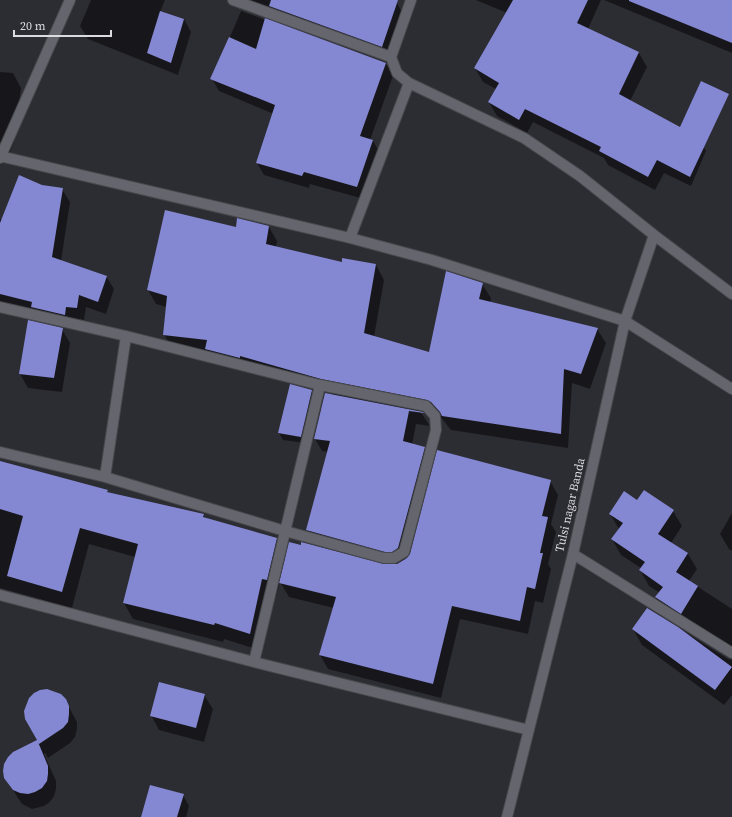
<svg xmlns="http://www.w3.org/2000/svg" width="732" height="817" viewBox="0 0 732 817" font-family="'Source Serif 4',serif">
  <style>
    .shadow { fill: #0007 }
    .building { fill: #8487d2 }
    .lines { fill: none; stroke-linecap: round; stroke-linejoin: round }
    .minor-casing { stroke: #48494d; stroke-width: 12 }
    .minor { stroke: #65666d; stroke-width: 10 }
    .labels { text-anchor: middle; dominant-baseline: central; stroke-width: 4; stroke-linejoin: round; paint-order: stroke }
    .street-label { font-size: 12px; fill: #dcdce0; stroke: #2c2c33 }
  </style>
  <rect width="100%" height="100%" fill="#2c2c33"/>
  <path class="shadow" d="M91 0H165L160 12 184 19 191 32 178 75 88 39 80 26Z
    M241 0H387L397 3 404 16 389 59Z
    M476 0H601L588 29 639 53 647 67 630 101 698 138 706 151 691 186 664 173 655 190 608 165 604 158 533 122 527 133 497 116 489 102 496 89 483 82 475 68 507 13Z
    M604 0H732V53Z
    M241 11 386 64 393 76 370 140 373 141 380 153 364 199 310 184 309 188 264 175 257 163 274 114 219 91 212 79Z
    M0 72 13 73 21 88 14 142 9 155 0 153Z
    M42 186 62 189 70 202 61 261 106 276 114 289 106 314 86 307 84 320 0 304V219L2 220Z
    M269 227 277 241 276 247 343 263V259L376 265 384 280 374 337 430 353 482 284 491 298 490 303 597 329 606 343 590 389 572 383 568 448 451 430 440 416 436 414 420 411 430 426 416 424 412 445 424 448 431 461 405 560 550 481 558 495 551 524 556 532 548 564 551 569 543 603 535 601 528 634 460 619 441 698 328 669 320 655 334 608 289 597 280 582 276 596 272 595 259 650 224 639 223 642 133 619 124 603 135 557 89 544 72 608 0 588V462L107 491 108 493 203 515 205 518 276 539 287 557 384 566 395 564 315 543 307 530 328 452 322 451 315 439 332 393 248 370V372L214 364 209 353 172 349 164 334 167 307 156 304 148 290 236 228Z
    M62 329 70 343 62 392 28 388 20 374Z
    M312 391 316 398 305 443 283 440 279 433Z
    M638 501 673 511 682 526 671 543 688 554 697 569 689 581 732 609V655L665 613 656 598 660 593 649 586 640 570 641 568 621 555 612 539 619 529 610 514Z
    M732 513V551L729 549 720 534Z
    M648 609 728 659 732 660V695L724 705 642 645 633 629Z
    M204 695 213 709 204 742 159 730 151 715Z
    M29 699 65 700 77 722V729L75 737 70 743 48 758 45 753 44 754 56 781V789L54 796 50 802 44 806 32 809 22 804 5 778 38 741 25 711Z
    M183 795 189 806 186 817H143Z"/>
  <path class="building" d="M271 0H398L382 47 269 6Z
    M513 0H588L577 23 639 52 619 94 680 127 701 81 729 94 690 177 657 160 648 177 599 151 601 147 525 109 519 120 488 102 499 83 474 68Z
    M629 0H732V43L629 1Z
    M160 11 184 19 171 63 147 53Z
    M265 18 386 63 360 136 373 140 357 187 304 172 302 176 256 163 275 105 210 79 229 37 256 49Z
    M19 175 42 185 63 188 52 257 107 276 98 302 79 295 77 308 66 307 65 315 31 307 32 302 0 294V223Z
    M165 210 236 227 237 218 269 226 266 244 342 262V258L376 264 364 333 429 352 446 271 483 283 479 299 598 328 581 374 564 369 561 434 442 416 440 412 431 402 427 400 321 379 240 356V358L205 349 207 340 163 335 167 296 147 290Z
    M28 320 63 328 54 378 19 374Z
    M290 384 312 390 301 437 278 433Z
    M325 393 423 412 424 413 409 411 403 441 425 447 398 548 392 552H385L306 530 330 441 314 439Z
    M437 450 551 480 542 516 548 517 540 553H543L535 589 527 587 520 621 452 606 433 684 319 655 336 597 279 583 289 542 301 545V542L384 564H397L407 558 410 554Z
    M0 461 108 490 107 492 204 514 203 517 277 538 267 580 262 579 250 634 215 623 214 625 123 603 138 544 80 528 62 592 7 576 23 516 0 509Z
    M644 490 674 510 658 534 688 553 676 572 698 586 681 614 655 597 663 587 639 570 645 562 611 539 623 523 609 514 624 491 637 500Z
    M647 608 678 627 732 667 715 690 632 629Z
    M159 682 205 694 196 728 150 716Z
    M47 689 61 694 66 699 69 706V714L68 722 63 728 39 744 38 742 48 766V774L47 781 42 788 35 792 28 794 20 793 13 790 4 778 3 771 4 764 8 757 13 752 37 740 25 719 24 711 29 698 34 693 40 690Z
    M150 785 184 794 177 817H141Z"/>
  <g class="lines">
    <defs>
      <path id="minor" d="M233 0 391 57
        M411 0 391 57 397 73 409 83 524 138 580 176 654 235 732 294
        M0 156 350 238 432 260 625 321 654 235
        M0 158 70 0
        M350 238 409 83
        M0 307 126 336 320 385 426 406 435 416 436 430 404 552 394 558H384L285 531 105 477 0 452
        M105 477 126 336
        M573 554 732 653
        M0 595 254 662 529 730
        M254 662 320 385
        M507 817 573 554 625 321 732 389"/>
    </defs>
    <use href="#minor" class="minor-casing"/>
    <use href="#minor" class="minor"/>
  </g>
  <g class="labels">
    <g class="street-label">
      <text transform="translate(570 505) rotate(-77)">Tulsi nagar Banda</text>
    </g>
  </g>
  <path d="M14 30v6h97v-6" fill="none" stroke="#dcdce0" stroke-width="2"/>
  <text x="20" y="30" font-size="12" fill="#dcdce0" stroke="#2c2c33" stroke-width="3" paint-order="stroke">20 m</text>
</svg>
